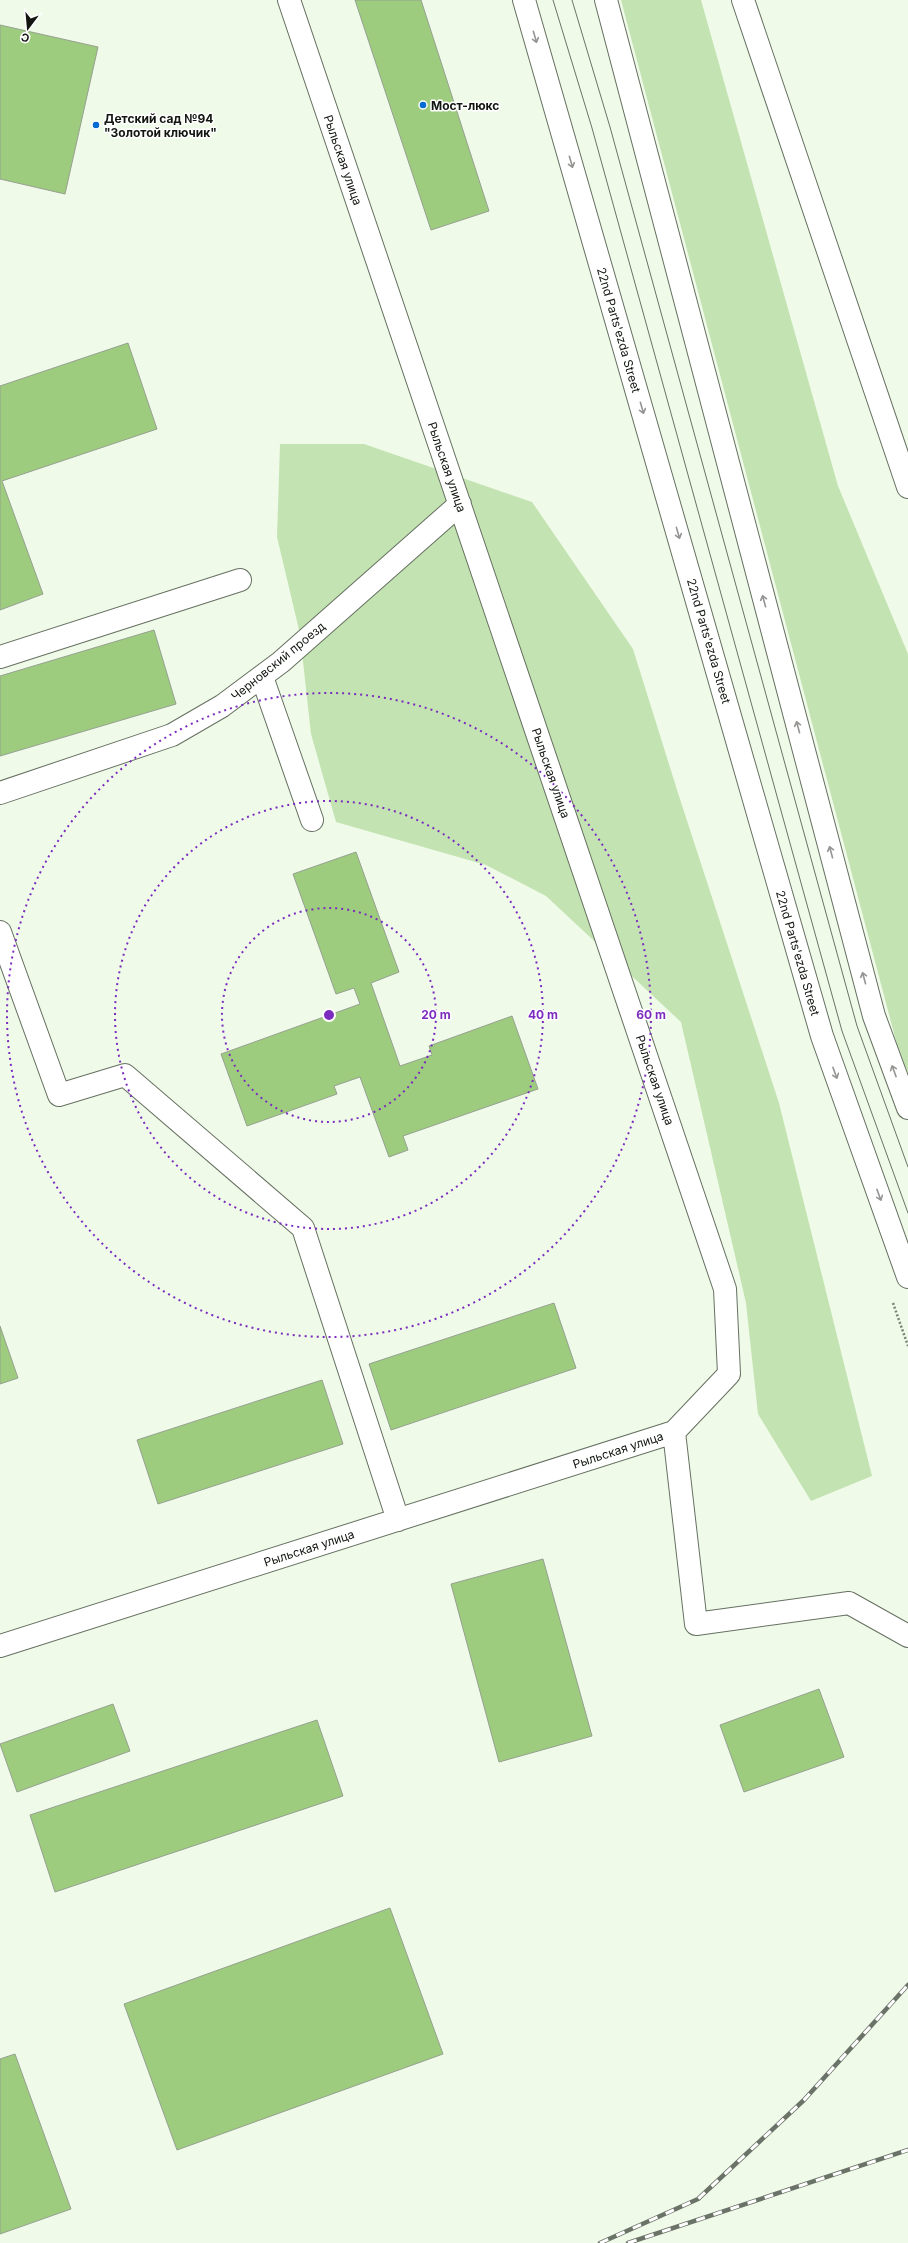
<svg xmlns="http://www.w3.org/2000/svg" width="908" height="2243" viewBox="0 0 908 2243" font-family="Inter,sans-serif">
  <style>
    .green { fill: #c4e3b2 }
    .building { fill: #9ecc7f; stroke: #96a090 }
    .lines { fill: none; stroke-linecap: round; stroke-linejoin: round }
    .minor-casing { stroke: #667061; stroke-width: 24 }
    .major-casing { stroke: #667061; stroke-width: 24 }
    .path { stroke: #7b8277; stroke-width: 2.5; stroke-dasharray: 2 2; stroke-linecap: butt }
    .minor { stroke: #fff; stroke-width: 22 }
    .major { stroke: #fff; stroke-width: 22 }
    .tram { stroke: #6b7268; stroke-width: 1 }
    .rail-casing { stroke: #6b7268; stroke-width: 4.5 }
    .rail { stroke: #fff; stroke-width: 3; stroke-dasharray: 9; stroke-linecap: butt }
    .oneway { stroke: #949693 }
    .ring { fill: none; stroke: #7b2cbf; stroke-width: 2; stroke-dasharray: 2 4 }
    .poi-dot { fill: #006bd3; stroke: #fff; stroke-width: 1.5 }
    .labels { text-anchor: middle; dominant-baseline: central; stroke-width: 3; stroke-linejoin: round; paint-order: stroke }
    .poi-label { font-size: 12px; font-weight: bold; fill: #121610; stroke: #fff; text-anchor: start }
    .street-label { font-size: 12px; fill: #121610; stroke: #fff }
    .centre { fill: #7b2cbf; stroke: #fff; stroke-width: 2 }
    .ring-label { font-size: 12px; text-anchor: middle; font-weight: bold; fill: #7b2cbf; stroke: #fff; stroke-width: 3; stroke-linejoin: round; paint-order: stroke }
  </style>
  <rect width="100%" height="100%" fill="#effae9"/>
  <path class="green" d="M621 0H701L838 486 908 654V1073L900 1056Z
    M280 444H364L532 502 633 649 678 793 779 1103 872 1476 811 1501 758 1414 746 1303 681 1022 546 896 486 865 336 822 311 734 300 634 277 537Z"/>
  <path class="building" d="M355 0H421L489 211 431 230Z
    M0 25 98 47 65 194 0 179Z
    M128 343 157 429 2 481 43 594 0 610V386Z
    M154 630 176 704 0 756V676Z
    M356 852 399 972 371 983 400 1066 432 1055 429 1046 512 1016 538 1089 403 1136 408 1150 389 1157 360 1077 334 1086 337 1094 247 1126 221 1054 360 1004 354 988 336 994 293 874Z
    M554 1303 576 1368 391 1430 369 1364Z
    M0 1326 18 1378 0 1384Z
    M322 1380 343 1444 158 1504 137 1440Z
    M543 1559 592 1736 499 1762 451 1584Z
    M819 1689 844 1757 744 1792 720 1725Z
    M113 1704 130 1751 17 1792 0 1744Z
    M317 1720 343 1796 55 1892 30 1815Z
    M390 1908 443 2054 177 2150 124 2004Z
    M15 2054 71 2209 0 2234V2059Z"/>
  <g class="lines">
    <defs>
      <path id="minor" d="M743 0 908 487
        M0 657 240 580
        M262 677 312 820
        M0 793 172 735 222 706 281 662 460 504
        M0 932 59 1095 125 1075 303 1228 398 1520
        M674 1432 696 1624 849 1603 908 1636
        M0 1646 674 1432 729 1374 725 1289 289 0"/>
      <path id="major" d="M524 0 822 1036 908 1277
        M606 0 874 1016 908 1108"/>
    </defs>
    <use href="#minor" class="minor-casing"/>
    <use href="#major" class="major-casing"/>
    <path class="path" d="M893 1303 908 1346"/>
    <use href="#minor" class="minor"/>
    <use href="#major" class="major"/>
    <path class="tram" d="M553 0 592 128 842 1031 908 1213
      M572 0 610 127 857 1026 908 1167"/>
    <defs>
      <path id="rail" d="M600 2243 698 2199 804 2100 908 1985
        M628 2243 908 2150"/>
    </defs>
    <use href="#rail" class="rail-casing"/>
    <use href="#rail" class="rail"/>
  </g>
  <defs><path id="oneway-shaft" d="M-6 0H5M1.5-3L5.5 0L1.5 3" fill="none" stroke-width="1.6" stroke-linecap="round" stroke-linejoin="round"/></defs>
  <g class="oneway">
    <use href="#oneway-shaft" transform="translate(535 37) rotate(74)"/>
    <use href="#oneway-shaft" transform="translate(571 162) rotate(74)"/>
    <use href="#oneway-shaft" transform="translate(642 408) rotate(74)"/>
    <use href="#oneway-shaft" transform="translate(678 533) rotate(74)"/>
    <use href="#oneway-shaft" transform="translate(764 601) rotate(-105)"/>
    <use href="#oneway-shaft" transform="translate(798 727) rotate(-105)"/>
    <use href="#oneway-shaft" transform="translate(831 852) rotate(-105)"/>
    <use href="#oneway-shaft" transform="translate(864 978) rotate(-105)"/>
    <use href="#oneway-shaft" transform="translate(894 1071) rotate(-110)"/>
    <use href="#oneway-shaft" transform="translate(835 1073) rotate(70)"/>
    <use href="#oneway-shaft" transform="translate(879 1195) rotate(70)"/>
  </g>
  <g class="ring">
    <circle cx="329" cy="1015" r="107"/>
    <circle cx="329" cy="1015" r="214"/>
    <circle cx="329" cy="1015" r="322"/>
  </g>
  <g class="poi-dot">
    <circle cx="423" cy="105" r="4"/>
    <circle cx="96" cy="125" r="4"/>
  </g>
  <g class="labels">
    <g class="poi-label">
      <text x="431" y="105">Мост-люкс</text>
      <text x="104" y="118">Детский сад №94<tspan x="104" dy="14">"Золотой ключик"</tspan></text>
    </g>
    <g class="street-label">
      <text transform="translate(343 160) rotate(71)">Рыльская улица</text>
      <text transform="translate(619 330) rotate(74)">22nd Parts'ezda Street</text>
      <text transform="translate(447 467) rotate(71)">Рыльская улица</text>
      <text transform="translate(709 641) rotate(74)">22nd Parts'ezda Street</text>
      <text transform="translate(278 661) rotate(-39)">Черновский проезд</text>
      <text transform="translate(551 773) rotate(71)">Рыльская улица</text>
      <text transform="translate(798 953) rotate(74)">22nd Parts'ezda Street</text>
      <text transform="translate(655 1080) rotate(71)">Рыльская улица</text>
      <text transform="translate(618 1450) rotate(-18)">Рыльская улица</text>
      <text transform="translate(309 1548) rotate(-18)">Рыльская улица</text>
    </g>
  </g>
  <circle cx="329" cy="1015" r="6" class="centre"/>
  <g class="ring-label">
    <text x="436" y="1019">20 m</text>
    <text x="543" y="1019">40 m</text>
    <text x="651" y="1019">60 m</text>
  </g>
  <g transform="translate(28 28) rotate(196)" stroke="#ffffff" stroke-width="3" paint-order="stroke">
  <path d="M0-3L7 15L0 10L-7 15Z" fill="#121610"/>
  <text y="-6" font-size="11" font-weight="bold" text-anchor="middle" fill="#121610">С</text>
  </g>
</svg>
